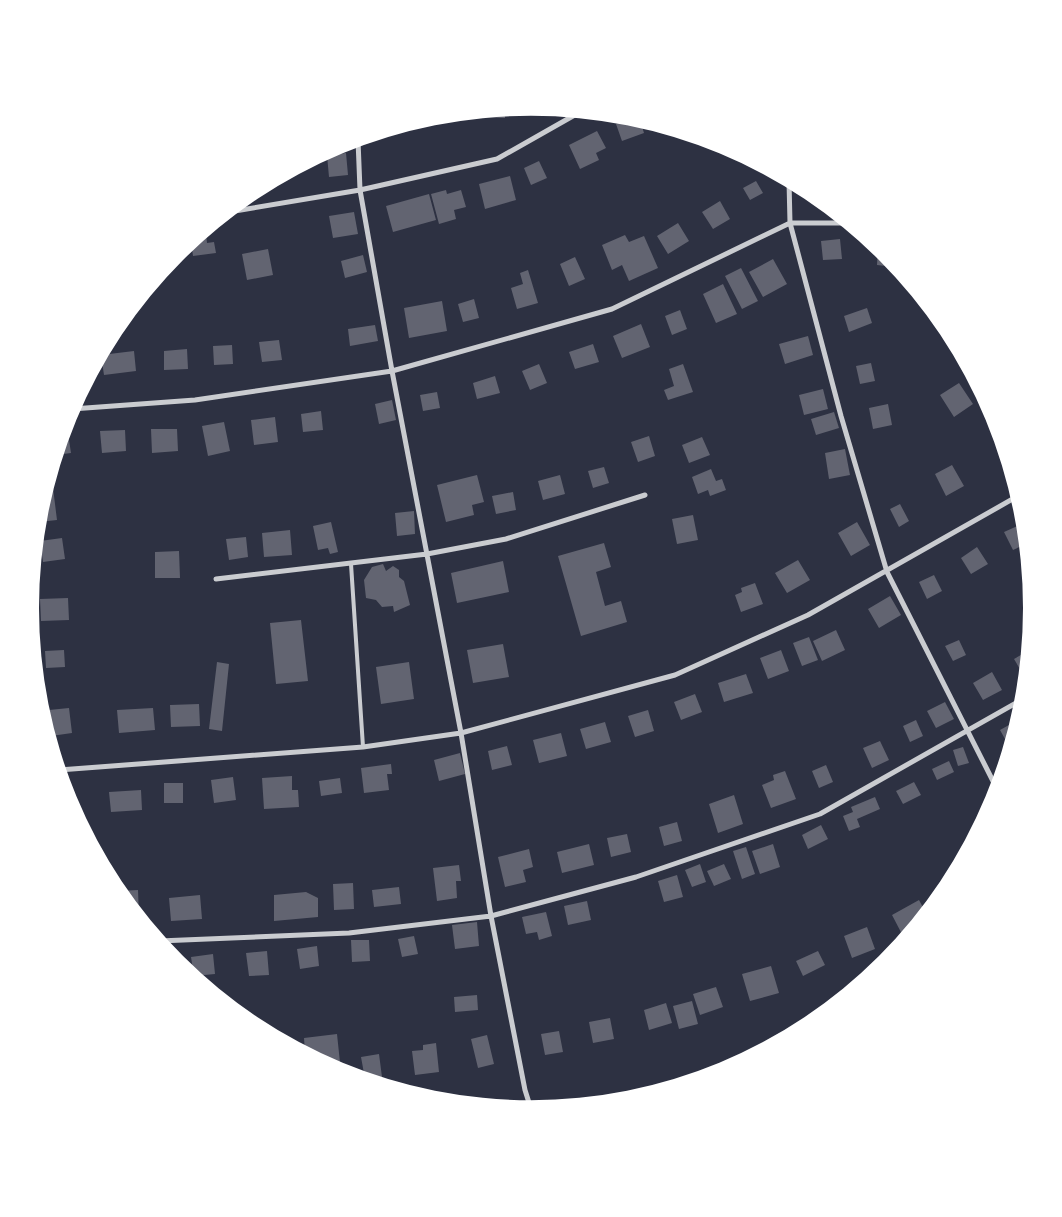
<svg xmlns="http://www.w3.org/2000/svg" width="1062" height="1217" viewBox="0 0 1062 1217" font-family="'Sofia Sans Condensed',sans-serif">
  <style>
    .building { fill: #626471 }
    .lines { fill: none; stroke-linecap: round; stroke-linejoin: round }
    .service { stroke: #caccd0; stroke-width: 4 }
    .minor { stroke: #caccd0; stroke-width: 5 }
  </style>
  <rect width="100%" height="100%" fill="#2d3142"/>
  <path class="building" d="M501 110H505V118L475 117V113Z
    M632 118 640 120 644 133 622 141 616 124Z
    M597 131 606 148 596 153 599 160 580 169 569 145Z
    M346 153 348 175 329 177 327 155Z
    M539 161 547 178 531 185 524 168Z
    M510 176 516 200 485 209 479 184Z
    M756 181 763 193 750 200 743 188Z
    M446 190 447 194 461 190 466 207 454 210 456 219 439 224 431 194Z
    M429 194 436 220 393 232 386 206Z
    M720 201 730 219 713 229 702 212Z
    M354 212 358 234 333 238 329 216Z
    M678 223 689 241 668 254 657 236Z
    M206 234 207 243 214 242 216 253 193 256 191 242 201 235Z
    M625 235 629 242 644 236 658 268 629 281 622 265 612 270 602 245Z
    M840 239 842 259 823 260 821 241Z
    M878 248 885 254 895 267 877 265Z
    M268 249 273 275 247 280 242 254Z
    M363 255 367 272 345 278 341 261Z
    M575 257 585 279 569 286 560 264Z
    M773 259 787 284 763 297 749 272Z
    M741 268 758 301 742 309 725 276Z
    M528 270 538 303 517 309 511 288 523 284 520 273Z
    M723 284 737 314 716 323 703 294Z
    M474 299 479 318 463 322 458 304Z
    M442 301 447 331 409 338 404 308Z
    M867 308 872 323 849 332 844 316Z
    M680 310 687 329 672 335 665 316Z
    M641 324 650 347 622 358 613 336Z
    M375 325 378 341 350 346 348 329Z
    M808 336 813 355 785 364 779 344Z
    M279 340 282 360 262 362 259 342Z
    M593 344 599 362 575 369 569 352Z
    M232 345 233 364 214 365 213 346Z
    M187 349 188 369 164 370V351Z
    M134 351 136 371 104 375 101 355Z
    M871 363 875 381 860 384 856 366Z
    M539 364 547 383 530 390 522 371Z
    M683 364 693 392 668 400 664 390 674 386 669 369Z
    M495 376 500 393 477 399 473 383Z
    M959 383 973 404 954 417 940 395Z
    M823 389 828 409 804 415 799 395Z
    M437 392 440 408 423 411 420 395Z
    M392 400 396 420 379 424 375 404Z
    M888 404 892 425 873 429 869 408Z
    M321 411 323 430 303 432 301 414Z
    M834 412 839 428 816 435 811 419Z
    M275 417 278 442 254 445 251 420Z
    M224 422 230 451 208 456 202 426Z
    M65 427H67L71 453 56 455Z
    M151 429H177L178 451 152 453Z
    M125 430 126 451 102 453 100 431Z
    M649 436 655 456 638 462 631 442Z
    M702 437 710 455 689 463 682 445Z
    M845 449 850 475 829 479 825 453Z
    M952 465 964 486 946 496 935 474Z
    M604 467 609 483 593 488 588 471Z
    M711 469 716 481 722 479 726 490 710 496 708 490 698 494 692 477Z
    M477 475 484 502 472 505 474 515 446 522 437 485Z
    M560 475 565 494 543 500 538 481Z
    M53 488 57 520 39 522 40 510 46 489Z
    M513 492 516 510 496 514 492 496Z
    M900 504 909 521 899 527 890 509Z
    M414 511 415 534 397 536 395 513Z
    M693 515 698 540 677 544 672 519Z
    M331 522 338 552 330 554 328 548 318 550 313 526Z
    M857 522 870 545 851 556 838 533Z
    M1024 523 1026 544 1013 550 1004 532Z
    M290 530 292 555 264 557 262 533Z
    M246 537 248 557 229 560 226 539Z
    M62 538 65 559 43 562 40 541Z
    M604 543 611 567 596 572 605 606 621 601 627 622 581 636 558 556Z
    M977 547 988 564 971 574 961 558Z
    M179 551 180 578H155V552Z
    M798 560 810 580 787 593 775 573Z
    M503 561 509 592 457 603 451 573Z
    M383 564 386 571 393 566 399 570V577L404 581 410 605 394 612 393 606 382 607 376 600 366 598 364 580 372 567Z
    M934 575 942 591 927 599 919 582Z
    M755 583 763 604 741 612 735 595 742 592 741 588Z
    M890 596 901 615 879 628 868 609Z
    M68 598 69 620 41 621 40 599Z
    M301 620 308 681 276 684 270 623Z
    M836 630 845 650 822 661 813 641Z
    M809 637 818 660 802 666 793 643Z
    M959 640 966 655 953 661 945 646Z
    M503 644 509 677 473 683 467 650Z
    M64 650 65 667 46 668 45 651Z
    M781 650 789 671 768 679 760 658Z
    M1028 651 1025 675 1024 676 1014 659Z
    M217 662 229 664 222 731 209 729Z
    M409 662 414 699 381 704 376 667Z
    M992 672 1002 690 983 700 973 683Z
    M746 674 753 693 724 702 718 683Z
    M695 694 702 712 681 720 674 702Z
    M945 702 954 719 936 728 927 711Z
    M199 704 200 726 171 727 170 705Z
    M69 708 72 733 51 736 49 710Z
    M153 708 155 730 119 733 117 710Z
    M648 710 654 731 635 737 628 716Z
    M916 720 923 736 910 742 903 726Z
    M1018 720 1010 748 1000 730Z
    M605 722 611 742 586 749 580 729Z
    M561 733 567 756 539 763 533 740Z
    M880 741 889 760 872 768 863 748Z
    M507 746 512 765 492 770 488 751Z
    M963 747 969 763 958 766 953 750Z
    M460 753 465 774 439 781 434 760Z
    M949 761 954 772 937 780 932 769Z
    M391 764 392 774H387L389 790 364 793 361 768Z
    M826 765 833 782 819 788 812 771Z
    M785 771 796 799 771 808 762 785 774 780 773 775Z
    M292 776V790H298L299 807 264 809 262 778Z
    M233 777 236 800 214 803 211 780Z
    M340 778 342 793 321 796 319 781Z
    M914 782 921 795 903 804 896 791Z
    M164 783H183V803H164Z
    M141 790 142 810 111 812 109 792Z
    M65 791H73L74 811 68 800Z
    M734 795 743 824 718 833 709 804Z
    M875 797 880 809 857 819 860 827 849 831 843 816 853 812 851 807Z
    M677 822 682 841 664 846 659 827Z
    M821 825 828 839 808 849 802 835Z
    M627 834 631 852 611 857 607 838Z
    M589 844 594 865 562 873 557 852Z
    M773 844 780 867 760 874 752 851Z
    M746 847 755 874 742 879 733 851Z
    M529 849 533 867 523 870 526 882 505 887 498 857Z
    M700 864 706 882 692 887 685 870Z
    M724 864 731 879 714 886 707 871Z
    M459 865 461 881H456L457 898 437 901 433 868Z
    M677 875 683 897 664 902 658 881Z
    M353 883 354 909 334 910 333 884Z
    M399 887 401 904 374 907 372 890Z
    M138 890 139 917 118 891Z
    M306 892 318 898V917L274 921V895Z
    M200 895 202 919 171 921 169 898Z
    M919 900 926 913 904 938 892 915Z
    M587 901 591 920 568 925 564 906Z
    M546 912 552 936 539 940 537 932 526 934 522 917Z
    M477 922 479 946 455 949 452 925Z
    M867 927 875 949 852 958 844 936Z
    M414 936 418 954 402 957 398 939Z
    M351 940H369L370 961 352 962Z
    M317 946 319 966 300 969 297 949Z
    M267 951 269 975 249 976 246 953Z
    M818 951 825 965 803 976 796 961Z
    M213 954 215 974 194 976 191 957Z
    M771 966 779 993 750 1001 742 974Z
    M716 987 723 1007 700 1015 693 994Z
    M477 995 478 1010 455 1012 454 997Z
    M692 1001 698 1024 679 1029 673 1006Z
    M666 1003 672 1023 649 1030 644 1010Z
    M610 1018 614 1039 593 1043 589 1022Z
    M559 1031 563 1052 545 1055 541 1034Z
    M337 1034 341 1072 305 1053 304 1038Z
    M487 1035 494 1064 478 1068 471 1039Z
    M436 1043 439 1072 415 1075 412 1051 423 1050V1045Z
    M379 1054 382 1077 365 1079 361 1057Z"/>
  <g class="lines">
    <path class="service" d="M351 564 363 747"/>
    <path class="minor" d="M358 140 360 190 392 371 461 733 491 916 525 1090 531 1109
      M789 181 790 223 841 416 887 572 997 789
      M229 212 360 190 497 159 580 112
      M72 409 195 400 392 371 612 309 790 223H847
      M216 579 427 554 506 539 645 495
      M59 770 363 747 461 733 675 675 808 615 1018 496
      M159 941 349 933 491 916 636 877 820 814 1023 699"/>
  </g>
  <path d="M0 0H1062V1217H0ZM39 608a492 492 0 1 1 984 0a492 492 0 1 1-984 0Z" fill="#fff" fill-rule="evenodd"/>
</svg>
